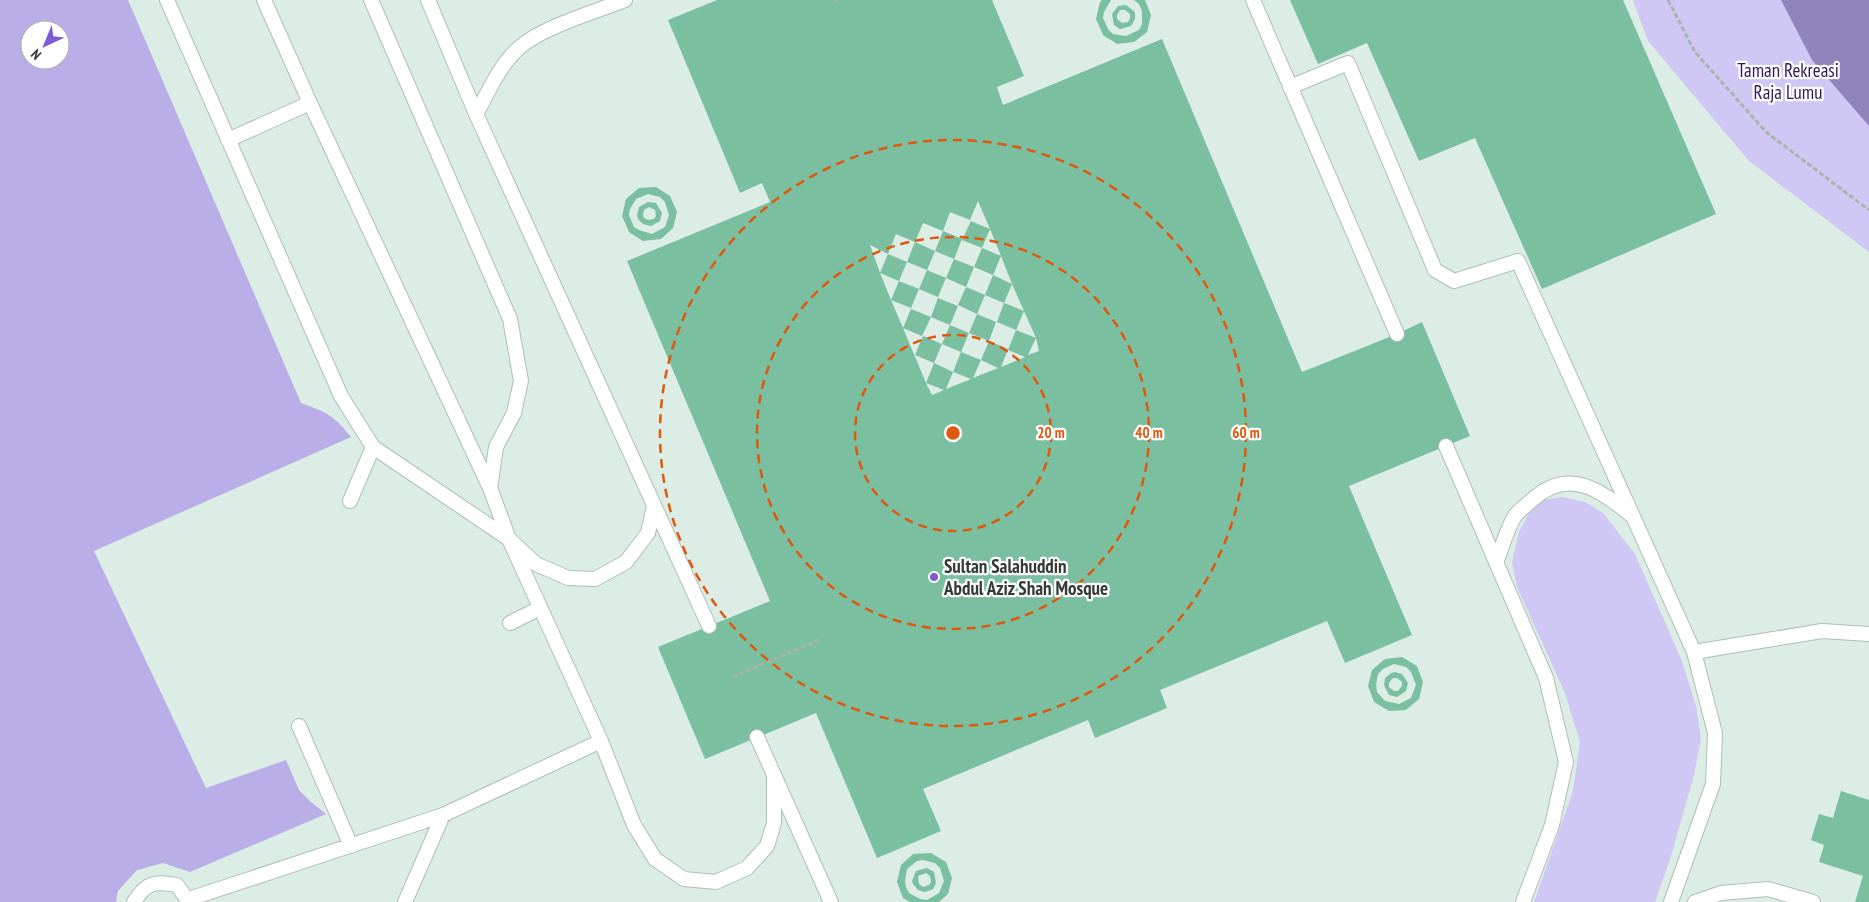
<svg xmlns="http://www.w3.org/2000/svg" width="1869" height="902" viewBox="0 0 1869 902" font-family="'PT Sans Narrow',sans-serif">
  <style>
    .green { fill: #cfc7f4 }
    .forest { fill: #baaee8; fill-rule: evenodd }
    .water { fill: #8f84bb }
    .building { fill: #7bbfa1; fill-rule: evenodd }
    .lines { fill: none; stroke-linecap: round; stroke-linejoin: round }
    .service-casing { stroke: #adbfb7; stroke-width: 16 }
    .path { stroke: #a6b5ad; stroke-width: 3; stroke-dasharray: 5 2.5; stroke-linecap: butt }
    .service { stroke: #fff; stroke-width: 14 }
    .ring { fill: none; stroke: #df580e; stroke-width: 2.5; stroke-dasharray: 9 6 }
    .poi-dot { fill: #7e5ad4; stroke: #fff; stroke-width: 2 }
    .labels { text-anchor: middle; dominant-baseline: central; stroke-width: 4.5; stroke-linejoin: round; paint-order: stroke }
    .park-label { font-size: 19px; fill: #2e185b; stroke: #fff }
    .poi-label { font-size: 19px; font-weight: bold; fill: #343b37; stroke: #fff; text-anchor: start }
    .centre { fill: #df580e; stroke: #fff; stroke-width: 2.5 }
    .ring-label { font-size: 15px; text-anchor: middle; font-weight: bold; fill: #df580e; stroke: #fff; stroke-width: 4.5; stroke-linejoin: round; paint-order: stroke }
  </style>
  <rect width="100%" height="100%" fill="#dbede4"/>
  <path class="green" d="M1633 0H1869V252L1749 161 1648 41Z
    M1562 497 1585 502 1603 513 1635 554 1682 661 1696 706 1701 739 1694 775 1671 856 1655 902H1534L1573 791 1580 742 1565 693 1517 587 1512 562 1519 532 1530 511 1544 500Z"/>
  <path class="forest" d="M0 0H128L301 403C327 412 334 416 351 437L94 551 206 788 286 760 299 790 311 802 326 814 190 872 163 863 137 870 118 891 116 902H0ZM30 30H60V60H30Z"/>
  <path class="water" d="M1781 0H1869V126L1812 60Z"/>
  <path class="building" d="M717 0H992L1024 76 997 87 1003 105 1162 39 1302 372 1397 334 1422 322 1470 436 1349 486 1412 635 1345 663 1327 621 1160 690 1167 708 1095 738 1088 720 923 789 941 831 877 858 816 713 705 759 658 647 770 601 627 261 770 202 762 183 740 193 668 20ZM978 201 990 229 971 221 962 240 982 248 974 267 993 275 1001 256 1012 284 993 275 985 295 1004 303 997 322 1016 330 1024 311 1004 303 1012 284 1036 338 1039 351 1028 355 1036 338 1016 330 1008 350 1025 357 1001 367 1008 349 989 341 981 360 998 368 973 378 981 360 961 352 969 333 950 325 958 306 938 298 931 317 950 325 942 344 961 352 953 372 971 379 946 389 953 372 934 363 926 383 903 328 891 300 880 273 899 281 891 300 911 308 919 289 938 297 946 278 927 270 935 251 915 242 907 262 927 270 919 289 899 281 907 262 888 254 896 234 915 242 923 223 943 231 950 212 970 220ZM990 229 1001 256 982 248ZM870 245 888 254 880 273ZM926 383 944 390 932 395Z
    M1102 0H1111L1104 12 1103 18 1108 29 1113 34 1126 36 1139 30 1142 24V11L1139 4 1134 0H1145L1151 15 1147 32 1134 42 1117 44 1103 35 1096 19 1100 2Z
    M1290 0H1623L1716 214 1542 289 1475 138 1419 161 1367 43 1318 64Z
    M1126 5 1135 12V19L1131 26 1120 29 1114 25 1112 14 1118 6ZM1120 10H1125L1130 14V18L1128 22 1122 23 1117 19V15Z
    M656 187 670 196 677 212 673 228 661 239 643 241 629 232 622 216 626 199 639 188ZM648 194 660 197 665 202 669 215 665 227 652 234 639 230 634 227 629 215 630 209 636 199Z
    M648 202 656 203 662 213 660 221 651 226 643 224 638 219 637 215 639 207ZM649 207 655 210 656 216 654 219 648 220 644 218 643 215 644 210Z
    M943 231 962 239 954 259 935 251Z
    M954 259 974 267 966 287 946 278Z
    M966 287 985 295 977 314 958 305Z
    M911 309 931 317 922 336 903 328Z
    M977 314 996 322 989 341 969 333Z
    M923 336 942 344 934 363 915 355Z
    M1402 657 1417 666 1423 682 1419 699 1406 710 1389 711 1374 702 1368 686 1372 670 1385 659ZM1394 664 1406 667 1411 672 1416 685 1411 698 1399 704 1385 701 1377 692 1376 685 1378 674 1383 669Z
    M1395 672 1402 674 1408 683 1406 691 1397 697 1389 695 1384 685 1385 678 1391 673ZM1393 678H1397L1402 682V686L1398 691H1394L1389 687V683Z
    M1841 791 1869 800V902H1855L1863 876 1819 862 1824 845 1811 840 1819 814 1833 818Z
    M931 853 946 862 952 878 948 894 939 902H910L903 898 897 882 901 865 913 854ZM923 860 935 863 940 868 944 881 939 893 927 900 920 899 909 893 906 887 905 881 907 869 917 861Z
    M927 868 934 872 936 883 933 889 925 892 918 890 913 884 912 881 916 871ZM926 873 930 876 931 882 929 885 923 887 919 884 918 876Z"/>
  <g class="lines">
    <defs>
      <path id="service" d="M167 0 341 396 373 447 509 539 536 564 568 578 595 579 626 562 648 533 654 506
        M264 0 310 103 490 488
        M371 0 510 319 521 381 514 413 496 447 490 488 509 539 601 741 634 825 655 859 684 879 716 882 747 868 767 846 774 823V778
        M428 0 476 114 709 626
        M1253 0 1397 334
        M1290 87 1348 63 1435 270 1454 281 1518 261 1694 652 1715 733 1713 784 1671 902
        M476 114C489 91 500 64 520 47 545 26 595 12 625 0
        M228 140 310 103
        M1446 446 1546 678 1566 762 1552 825 1523 902
        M350 501 373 447
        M1496 563C1501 550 1508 526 1515 516 1519 510 1527 505 1532 500 1568 467 1599 489 1631 515
        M510 623 540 608
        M1694 652 1822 631 1869 634
        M299 726 351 846
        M757 737 831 902
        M189 899 443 815 601 741
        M134 902C146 882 155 881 177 885L189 902
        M405 902 443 815
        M1695 902 1721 893 1768 889 1813 902"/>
    </defs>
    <use href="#service" class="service-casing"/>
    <path class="path" d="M836 0 837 2
      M1668 0 1695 52 1766 132 1869 210
      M732 677 819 640"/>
    <use href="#service" class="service"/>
  </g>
  <g class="ring">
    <circle cx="953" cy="433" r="98"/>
    <circle cx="953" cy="433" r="196"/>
    <circle cx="953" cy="433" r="293"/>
  </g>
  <circle class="poi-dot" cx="934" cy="577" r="5"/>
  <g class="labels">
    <g class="park-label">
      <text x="1788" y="70">Taman Rekreasi<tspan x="1788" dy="22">Raja Lumu</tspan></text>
    </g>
    <g class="poi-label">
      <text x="944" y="566">Sultan Salahuddin<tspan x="944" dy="22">Abdul Aziz Shah Mosque</tspan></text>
    </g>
  </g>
  <circle cx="953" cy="433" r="8" class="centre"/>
  <g class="ring-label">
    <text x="1051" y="438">20 m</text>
    <text x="1149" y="438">40 m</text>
    <text x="1246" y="438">60 m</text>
  </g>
  <g transform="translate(45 45) rotate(224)"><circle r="24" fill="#ffffff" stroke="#aeb1af"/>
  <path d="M0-4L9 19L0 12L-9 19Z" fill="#7e5ad4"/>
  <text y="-8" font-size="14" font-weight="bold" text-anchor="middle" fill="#343b37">N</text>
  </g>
</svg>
